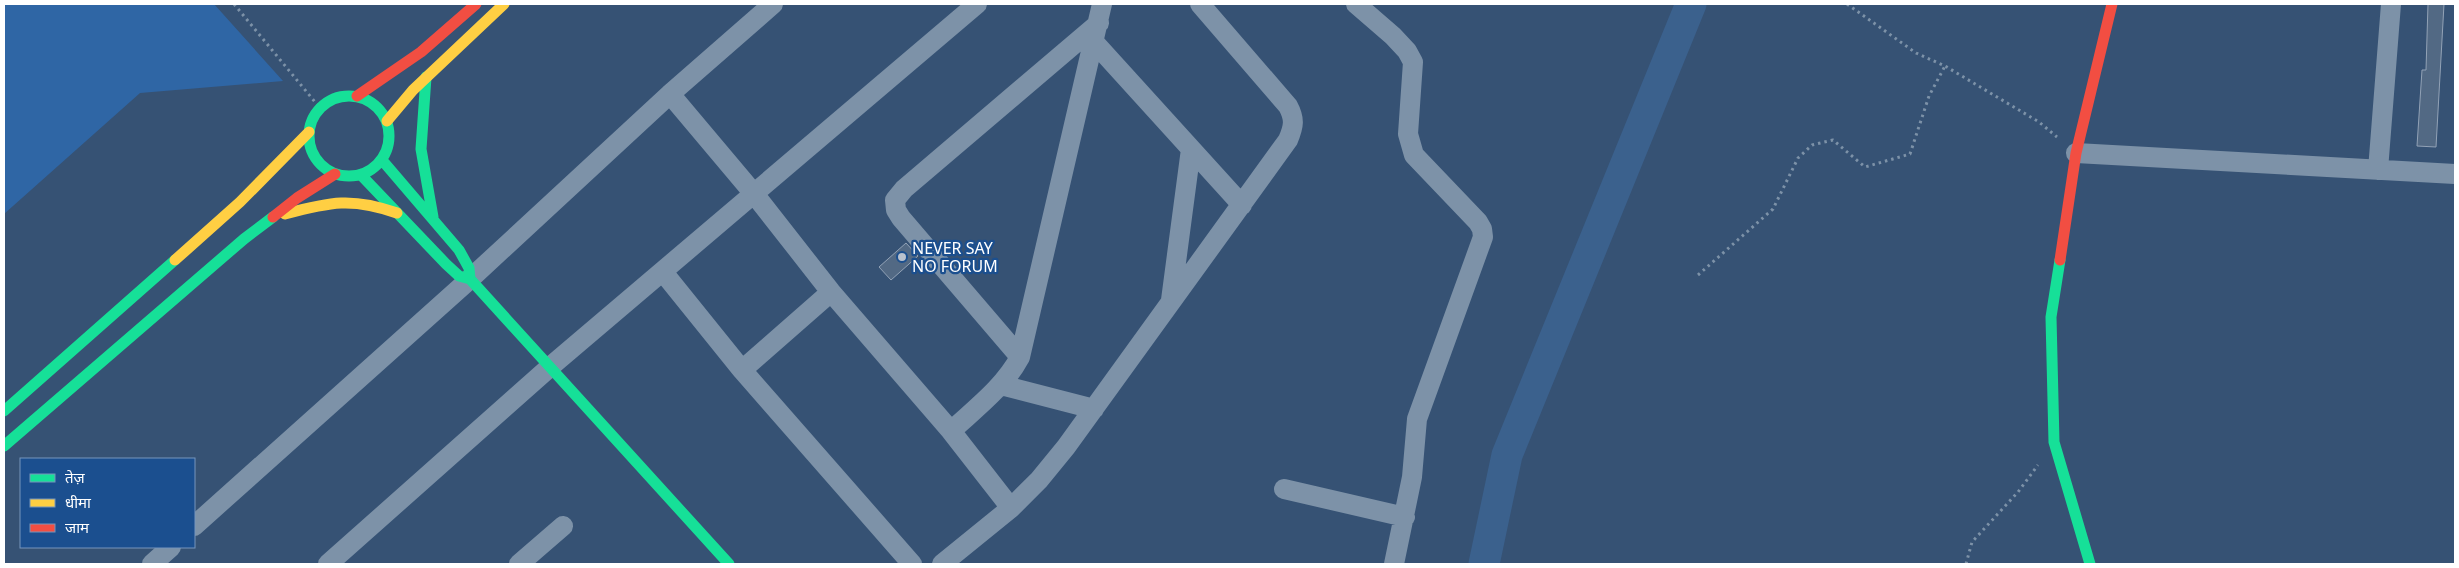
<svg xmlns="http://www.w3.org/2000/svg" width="2459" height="568" viewBox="0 0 2459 568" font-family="'Noto Sans','Noto Sans Devanagari',sans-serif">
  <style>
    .green { fill: #2f66a5 }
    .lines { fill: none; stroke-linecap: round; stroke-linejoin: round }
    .river { stroke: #3b618d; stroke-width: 31 }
    .building { fill: #526984; stroke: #92a2b6 }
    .path { stroke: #7d92a8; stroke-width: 3; stroke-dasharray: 2.5 4; stroke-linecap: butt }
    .street { stroke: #7d92a8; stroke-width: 20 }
    .fast { stroke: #16e098; stroke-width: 11 }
    .slow { stroke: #ffcf43; stroke-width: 11 }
    .jam { stroke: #f24e42; stroke-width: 11 }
    .poi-dot { fill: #b9c2ce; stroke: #1b4f8f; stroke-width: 2 }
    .labels { text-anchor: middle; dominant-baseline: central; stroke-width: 4.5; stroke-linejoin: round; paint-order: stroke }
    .poi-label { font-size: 16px; fill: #fff; stroke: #1b4f8f; text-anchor: start }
  </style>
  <rect width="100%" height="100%" fill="#365274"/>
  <path class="green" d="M4 4H214L283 81 140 93 4 214Z"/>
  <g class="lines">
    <path class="river" d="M1484 564 1507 455 1691 4"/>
  </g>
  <path class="building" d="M2428 4H2444L2436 147 2417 146 2422 70H2426Z
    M906 243 918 256 891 280 879 267Z"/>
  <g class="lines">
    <path class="path" d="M234 4 320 108
      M1847 4 1916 53 1945 66 2039 122 2057 137
      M1698 275 1773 209 1798 158 1812 145 1833 140 1865 167 1910 154 1929 96 1945 66
      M1966 564 1972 542 2018 492 2038 465"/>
    <path class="street" d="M1356 4 1393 36 1407 51 1413 62 1408 134 1414 155 1478 222 1482 229 1483 237 1417 419 1412 477 1394 564
      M1094 42 1242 205
      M670 94 755 195 831 292 951 431 1011 508
      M2076 153 2455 174
      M2378 170 2391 4
      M663 272 742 370 912 564
      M1171 300 1191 149
      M1020 357 901 218 896 210 895 200 904 189 1099 23
      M742 370 831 292
      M1001 385 1094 409
      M951 431C976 408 1004 387 1020 357L1102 4
      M1284 489 1405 517
      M194 526 470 279 670 94 773 4
      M152 564 171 547
      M328 564 551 366 977 4
      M519 564 563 526
      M942 564 1011 508 1039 480 1066 447 1288 140C1294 126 1295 119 1288 106L1200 4"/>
    <path class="fast" d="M426 77 421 149 433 217
      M309 136a40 40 0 1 1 80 0a40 40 0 1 1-80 0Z
      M382 160 459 250 469 268 470 279
      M361 175 446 264 459 276 470 279 729 564
      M2060 260 2051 317 2054 442 2090 564
      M4 411 175 260
      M4 446 244 239 273 217"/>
    <path class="slow" d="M387 121 413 90 504 4
      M285 214C330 202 352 197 397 213
      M175 260 240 202 309 132"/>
    <path class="jam" d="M357 96 421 52 476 4
      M273 217 297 198 335 174
      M2060 260 2076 153 2112 4"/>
  </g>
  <circle class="poi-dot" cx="902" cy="257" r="5"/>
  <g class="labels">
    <g class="poi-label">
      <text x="912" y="248">NEVER SAY<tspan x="912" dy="18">NO FORUM</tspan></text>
    </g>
  </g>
  <rect width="2459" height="568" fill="none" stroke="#ffffff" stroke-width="10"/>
  <rect x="20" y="458" width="175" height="90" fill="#1b4f8f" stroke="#7695bc"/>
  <rect x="30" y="474" width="25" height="8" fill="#16e098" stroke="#7695bc"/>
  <text x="65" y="483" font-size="15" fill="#ffffff">तेज़</text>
  <rect x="30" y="499" width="25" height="8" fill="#ffcf43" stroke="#7695bc"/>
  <text x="65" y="508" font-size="15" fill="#ffffff">धीमा</text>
  <rect x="30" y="524" width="25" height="8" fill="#f24e42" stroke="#7695bc"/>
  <text x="65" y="533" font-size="15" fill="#ffffff">जाम</text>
</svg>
